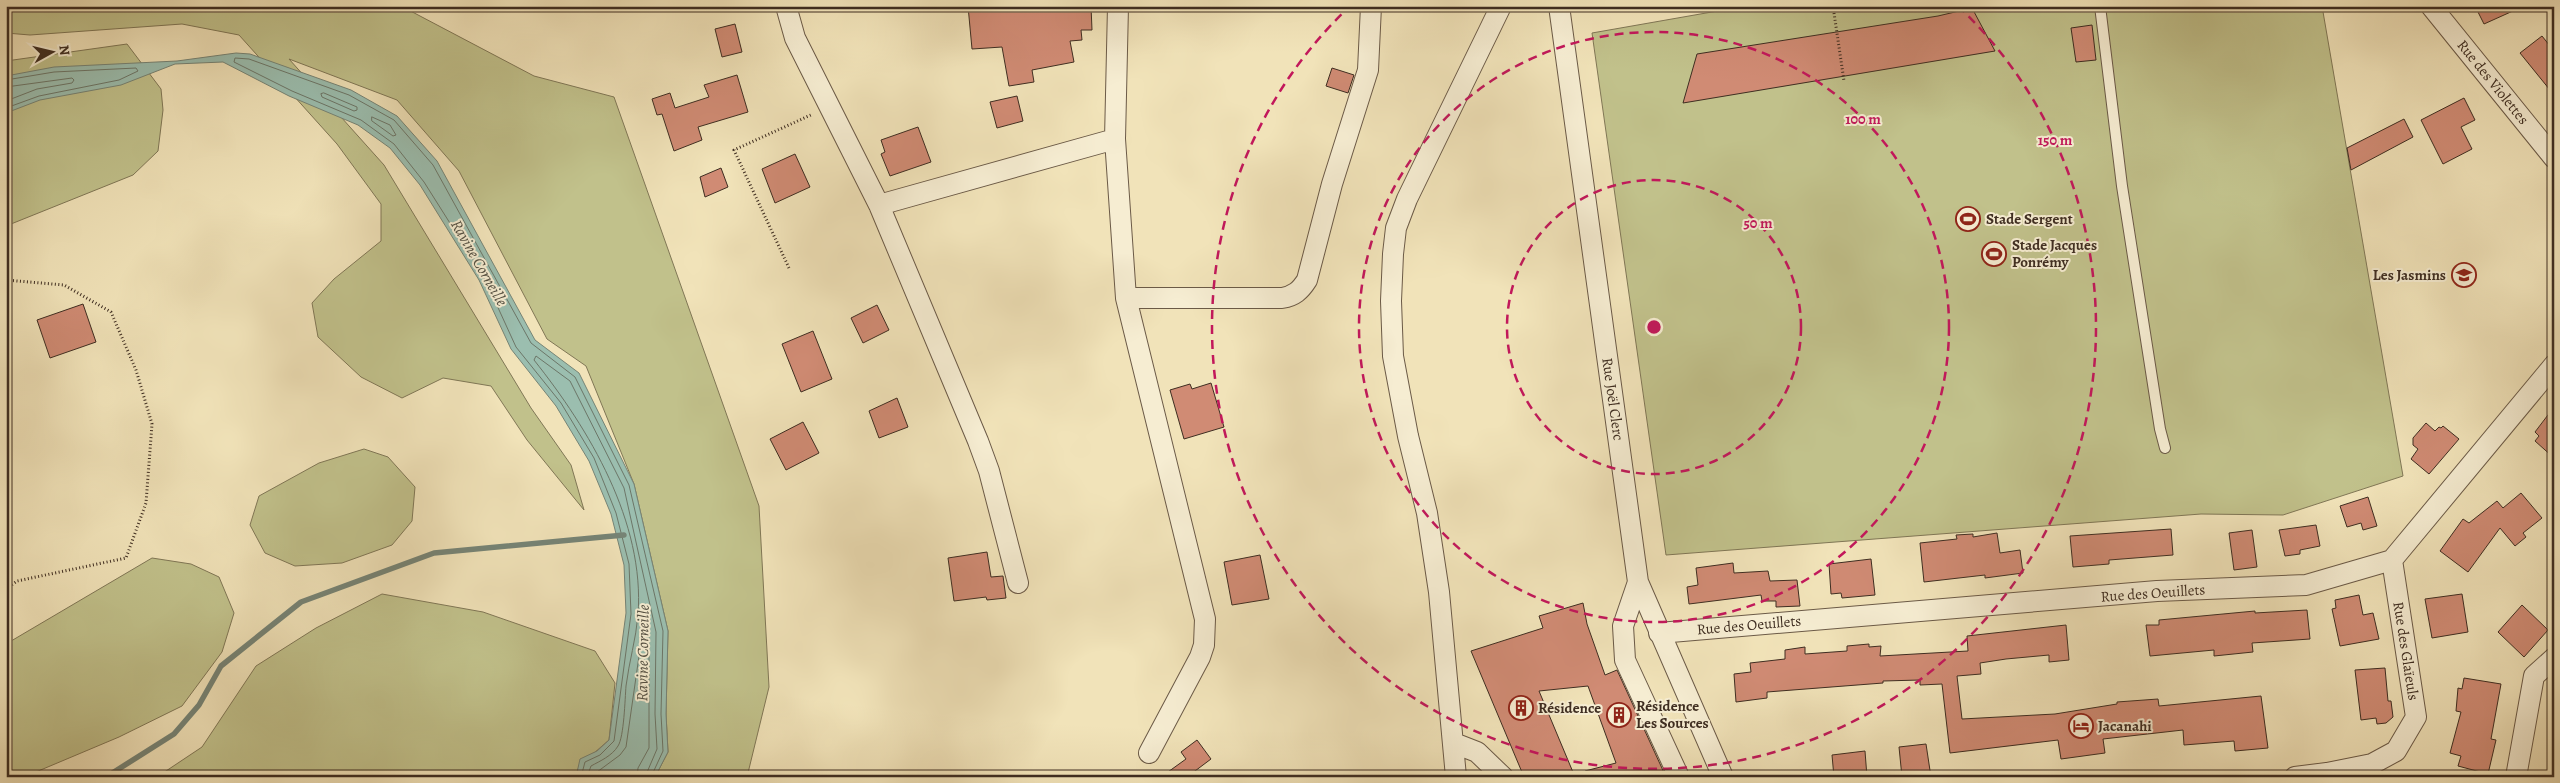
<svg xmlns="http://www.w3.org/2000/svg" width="2560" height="783" viewBox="0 0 2560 783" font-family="Alegreya,serif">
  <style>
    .green { fill: #c1c18b; stroke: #807756 }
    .water { fill: #9bbeaf; stroke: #768476 }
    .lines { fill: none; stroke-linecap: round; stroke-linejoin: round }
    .shore { stroke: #6c7668; stroke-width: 1 }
    .stream { stroke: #768476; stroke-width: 5.5 }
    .building { fill: #d08b74; stroke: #3e2d21 }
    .service-casing { stroke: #6b5a47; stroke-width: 12 }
    .minor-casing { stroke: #6b5a47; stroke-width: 22 }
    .path { stroke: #3e2d21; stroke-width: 3; stroke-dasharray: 1 2.5; stroke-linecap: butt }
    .service { stroke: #f6edd2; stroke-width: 10 }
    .minor { stroke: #f6edd2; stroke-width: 20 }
    .ring { fill: none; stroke: #c2185b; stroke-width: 2.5; stroke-dasharray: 9 6 }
    .labels { text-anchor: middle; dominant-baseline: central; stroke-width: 4; stroke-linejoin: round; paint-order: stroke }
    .street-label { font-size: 15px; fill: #3e2d21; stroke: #f6edd2 }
    .poi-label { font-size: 15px; font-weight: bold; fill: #3e2d21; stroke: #f6edd2; text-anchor: start }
    .water-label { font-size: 16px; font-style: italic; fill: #555144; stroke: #f6edd2 }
    .centre { fill: #c2185b; stroke: #f6edd2; stroke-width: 2.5 }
    .ring-label { font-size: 15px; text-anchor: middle; font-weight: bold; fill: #c2185b; stroke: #f6edd2; stroke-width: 4; stroke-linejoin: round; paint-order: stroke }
  </style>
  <rect width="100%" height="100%" fill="#f1e3b9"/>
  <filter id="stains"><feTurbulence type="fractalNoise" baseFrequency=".004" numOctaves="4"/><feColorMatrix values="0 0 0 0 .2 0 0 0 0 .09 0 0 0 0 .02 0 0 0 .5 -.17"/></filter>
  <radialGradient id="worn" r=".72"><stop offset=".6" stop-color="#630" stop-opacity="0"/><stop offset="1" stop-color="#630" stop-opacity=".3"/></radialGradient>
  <path class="green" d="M6 6H401L534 76 614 97 759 506 769 687 747 777H655L668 752 666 714 668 631 634 484 586 366 547 339 459 171 397 100 289 59 384 165 531 408 571 465 584 510 527 440 491 386 443 378 402 398 361 377 318 337 312 303 334 279 381 241V204L337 144 239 35 182 24 30 35 6 33Z
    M1746 6H2322L2403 476 2283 515 2201 514 1666 555 1592 33Z
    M127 44 161 89 163 110 158 151 133 175 6 226V61Z
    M364 449 388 457 415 487 412 521 392 545 342 563 295 566 265 553 250 525 259 496 319 463Z
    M152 558 191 564 219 577 234 613 222 652 182 706 119 737 24 777H6V644Z
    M382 594 483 612 595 651 615 683 609 740 579 766 576 777H157L202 747 256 666 316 628Z"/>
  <path class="water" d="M236 53 250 54 351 90 397 116 437 161 535 340 579 373 634 484 668 631 666 714 668 752 655 777H576L580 759 597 751 609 740 626 613 624 565 611 514 589 461 556 406 511 349 479 280 420 185 390 148 358 125 289 96 223 62 175 64 121 85 40 100 6 113V76L54 67 177 61Z"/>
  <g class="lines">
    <path class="shore" d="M6 80 54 72 136 68 138 71 119 80 39 96 6 108
      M6 87 72 78 74 80 72 83 37 89 6 101
      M324 93 357 107V110L354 111 322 97 321 94Z
      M372 117 390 125 396 135 393 136 372 121Z
      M581 777 585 762 600 755 614 741 631 614 629 564 616 513 594 458 561 403 516 347 484 277 424 182 394 144 361 120 292 91 234 62 235 58 249 59 349 95 394 120 433 165 531 343 575 377 629 485 663 631 661 714 663 751 651 777
      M587 777 591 766C600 761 612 756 618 746 624 737 625 699 626 686 629 662 636 639 638 615 645 522 589 429 534 360L536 356 570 381 624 488 656 632 655 714 657 749 645 777
      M595 777 597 772 620 755 626 747 643 628 646 626 649 633V748L638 768 637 777"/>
    <path class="stream" d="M106 777 174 734 199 705 221 666 301 602 434 553 624 535"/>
  </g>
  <path class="building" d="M968 6H1091L1092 30H1081L1082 40 1070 41 1074 62 1032 70 1034 82 1009 86 1002 47 972 49Z
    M2475 6H2524L2484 24Z
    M1972 8 1995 51 1683 103 1697 54 1938 16Z
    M735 24 742 52 722 57 715 29Z
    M2092 25 2096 60 2076 62 2071 28Z
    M2542 36 2554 51V95L2520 53Z
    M1332 68 1354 75 1348 93 1326 86Z
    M737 75 748 112 698 127 702 140 674 151 662 114 657 115 652 99 670 93 675 108 709 97 704 85Z
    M1017 96 1023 121 997 128 990 102Z
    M2464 98 2475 120 2461 127 2472 149 2443 164 2421 120Z
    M2404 119 2413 137 2351 170 2347 148Z
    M918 127 931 162 890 176 881 154 885 152 881 140Z
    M795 154 810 187 775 203 762 169Z
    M721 168 728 187 705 197 700 177Z
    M83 304 96 342 50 358 37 320Z
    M877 305 889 330 863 343 851 318Z
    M813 331 832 379 801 392 782 344Z
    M1211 383 1224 427 1184 439 1170 390 1190 384 1192 389Z
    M897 398 908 427 879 438 869 411Z
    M2554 407V458L2535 441 2539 436 2535 432Z
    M803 422 819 453 786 470 770 439Z
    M2426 423 2435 431 2439 427 2441 428 2443 426 2459 439 2429 474 2411 459 2418 449 2413 445V438Z
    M2521 493 2542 518 2523 533 2526 537 2515 546 2500 528 2468 572 2440 551 2463 519 2469 523 2497 501 2503 508Z
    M2368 497 2377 526 2363 530 2361 523 2347 527 2340 506Z
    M2316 525 2320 546 2300 550V554L2285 556 2279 530Z
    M2171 529 2173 555 2109 560V564L2073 567 2070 536Z
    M2252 530 2257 567 2234 570 2229 533Z
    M1997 533 2000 553 2020 550 2023 573 1985 578V575L1924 582 1920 543 1957 539 1956 535 1973 534V537Z
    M987 552 991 577 1003 576 1006 598 987 600 986 597 954 601 948 558Z
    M1260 555 1269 599 1232 605 1224 562Z
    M1871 559 1875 595 1842 598 1841 593 1831 594 1829 564Z
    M1733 563 1734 573 1768 571 1770 581 1797 580 1800 606 1776 607V601H1762L1761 595 1689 604 1687 587 1698 585 1696 568Z
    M2462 594 2468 632 2432 638 2425 599Z
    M2359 595 2363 615 2373 613 2379 639 2340 646 2332 609 2336 608 2335 600Z
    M1583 603 1587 624 1605 675 1617 670 1666 777H1585V771L1616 763 1588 686 1539 691 1575 777H1524L1471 651 1543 628 1539 616Z
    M2522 605 2548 630 2524 657 2498 632Z
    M2307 610 2310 639 2252 643 2253 652 2214 656V650L2150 656 2146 625H2159V620L2255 611V613Z
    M2066 625 2069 660 2049 662V655L2006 659 1980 663 1981 674 1957 676 1962 719 2055 714 2117 704V702L2158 699 2159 706 2261 696 2268 748 2235 751 2234 741 2184 745 2183 730 2103 739 2105 753 2061 759 2058 740 1950 753 1942 684 1920 685V680L1883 681V683L1767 692V698L1736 702 1734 674 1751 672 1750 663 1785 659V650L1805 647V654L1847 651V646L1869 644V647L1881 646 1880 656 1968 651 1967 636Z
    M2385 668 2388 701H2391L2393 717 2386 723 2377 724 2376 718 2361 720 2355 670Z
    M2464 678 2501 684 2491 739 2496 740 2488 774 2458 766 2461 756 2450 753 2461 712 2456 711 2458 688 2462 689Z
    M1197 740 1211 759 1187 777H1161L1186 759 1181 752Z
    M1926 744 1931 777H1902L1899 747Z
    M1865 751 1867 777H1834L1832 755Z"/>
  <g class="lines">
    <defs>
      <path id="service" d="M2100 6 2122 186 2160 429 2165 448"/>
      <path id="minor" d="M786 6 795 38 879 205 978 441 989 471 1018 583
        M1118 6 1115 139 1126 298 1205 619 1204 645 1200 657 1149 753
        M1559 6 1638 582 1723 777
        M2431 6 2554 158
        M879 205 1115 139
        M1126 298H1282C1294 296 1300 291 1307 280L1332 184 1368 70 1371 6
        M1638 582 1623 626 1625 660 1679 777
        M1659 633 2157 591 2306 585 2392 560 2554 365
        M1454 743 1477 752 1503 777
        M1456 777 1439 592 1427 513 1408 436 1393 356 1391 301 1393 254 1396 228 1407 199 1501 6
        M2295 777 2327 773 2372 764 2396 751 2416 717 2392 560
        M2516 777 2534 676 2554 658"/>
    </defs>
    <use href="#service" class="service-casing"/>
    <use href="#minor" class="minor-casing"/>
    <path class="path" d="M1833 6 1844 81
      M789 268 734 150 813 114
      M6 280 64 285 111 312 136 370 152 424 146 503 126 558 17 581 6 589"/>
    <use href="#service" class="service"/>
    <use href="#minor" class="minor"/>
  </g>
  <g class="ring">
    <circle cx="1654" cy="327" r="147"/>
    <circle cx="1654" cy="327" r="295"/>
    <path d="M1958 6A442 442 0 1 1 1350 6"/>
  </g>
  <defs>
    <symbol id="stadium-ring" viewBox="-11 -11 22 22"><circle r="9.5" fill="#f6edd2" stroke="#8f2418" stroke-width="1.5"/><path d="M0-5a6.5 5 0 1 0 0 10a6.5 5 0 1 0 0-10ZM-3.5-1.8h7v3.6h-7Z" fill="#8f2418"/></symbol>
    <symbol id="school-ring" viewBox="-11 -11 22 22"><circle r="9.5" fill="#f6edd2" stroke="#8f2418" stroke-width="1.5"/><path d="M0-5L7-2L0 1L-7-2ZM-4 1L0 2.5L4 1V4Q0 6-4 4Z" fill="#8f2418"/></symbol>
    <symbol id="building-ring" viewBox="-11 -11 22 22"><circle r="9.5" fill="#f6edd2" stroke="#8f2418" stroke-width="1.5"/><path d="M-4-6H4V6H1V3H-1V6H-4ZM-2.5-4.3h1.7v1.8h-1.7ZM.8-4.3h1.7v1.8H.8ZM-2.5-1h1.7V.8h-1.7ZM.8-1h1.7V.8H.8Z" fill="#8f2418"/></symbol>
    <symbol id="hotel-ring" viewBox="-11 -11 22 22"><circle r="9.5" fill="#f6edd2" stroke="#8f2418" stroke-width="1.5"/><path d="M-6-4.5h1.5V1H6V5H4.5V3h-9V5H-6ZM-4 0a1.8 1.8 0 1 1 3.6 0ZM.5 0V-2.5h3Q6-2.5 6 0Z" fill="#8f2418"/></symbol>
  </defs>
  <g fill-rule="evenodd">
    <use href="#stadium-ring" x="1954" y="205" width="28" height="28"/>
    <use href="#stadium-ring" x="1980" y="240" width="28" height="28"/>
    <use href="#school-ring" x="2450" y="261" width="28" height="28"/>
    <use href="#building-ring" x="1507" y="694" width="28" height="28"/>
    <use href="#building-ring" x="1605" y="701" width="28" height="28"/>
    <use href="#hotel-ring" x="2067" y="712" width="28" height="28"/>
  </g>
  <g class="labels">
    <g class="street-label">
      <text transform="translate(2493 82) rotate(51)">Rue des Violettes</text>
      <text transform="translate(1613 399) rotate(82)">Rue Joël Clerc</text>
      <text transform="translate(2153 593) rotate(-4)">Rue des Oeuillets</text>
      <text transform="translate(1749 625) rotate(-5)">Rue des Oeuillets</text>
      <text transform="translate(2406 651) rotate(81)">Rue des Glaïeuls</text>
    </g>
    <g class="poi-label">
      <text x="1986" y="219">Stade Sergent</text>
      <text x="2012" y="245">Stade Jacques<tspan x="2012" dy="17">Ponrémy</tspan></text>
      <text x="2446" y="275" text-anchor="end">Les Jasmins</text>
      <text x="1636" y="706">Résidence<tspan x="1636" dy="17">Les Sources</tspan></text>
      <text x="1538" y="708">Résidence</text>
      <text x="2098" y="726">Jacanahi</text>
    </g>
    <g class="water-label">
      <text transform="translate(479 263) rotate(60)">Ravine Corneille</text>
      <text transform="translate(643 653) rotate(-89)">Ravine Corneille</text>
    </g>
  </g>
  <circle cx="1654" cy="327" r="8" class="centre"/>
  <g class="ring-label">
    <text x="1863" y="124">100 m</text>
    <text x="2055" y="145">150 m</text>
    <text x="1758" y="228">50 m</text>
  </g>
  <rect width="2560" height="783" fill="none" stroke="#f1e3b9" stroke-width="25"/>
  <rect x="8" y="8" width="2545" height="768" fill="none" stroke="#3e2d21" stroke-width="2.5"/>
  <rect x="12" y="12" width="2535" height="758" fill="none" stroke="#3e2d21"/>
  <g transform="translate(52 52) rotate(82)" stroke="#f6edd2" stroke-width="4" paint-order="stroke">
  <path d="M0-4L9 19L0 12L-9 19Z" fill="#3e2d21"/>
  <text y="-8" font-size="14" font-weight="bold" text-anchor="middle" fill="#3e2d21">N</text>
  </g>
  <rect width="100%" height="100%" filter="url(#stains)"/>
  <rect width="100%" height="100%" fill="url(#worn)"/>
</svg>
